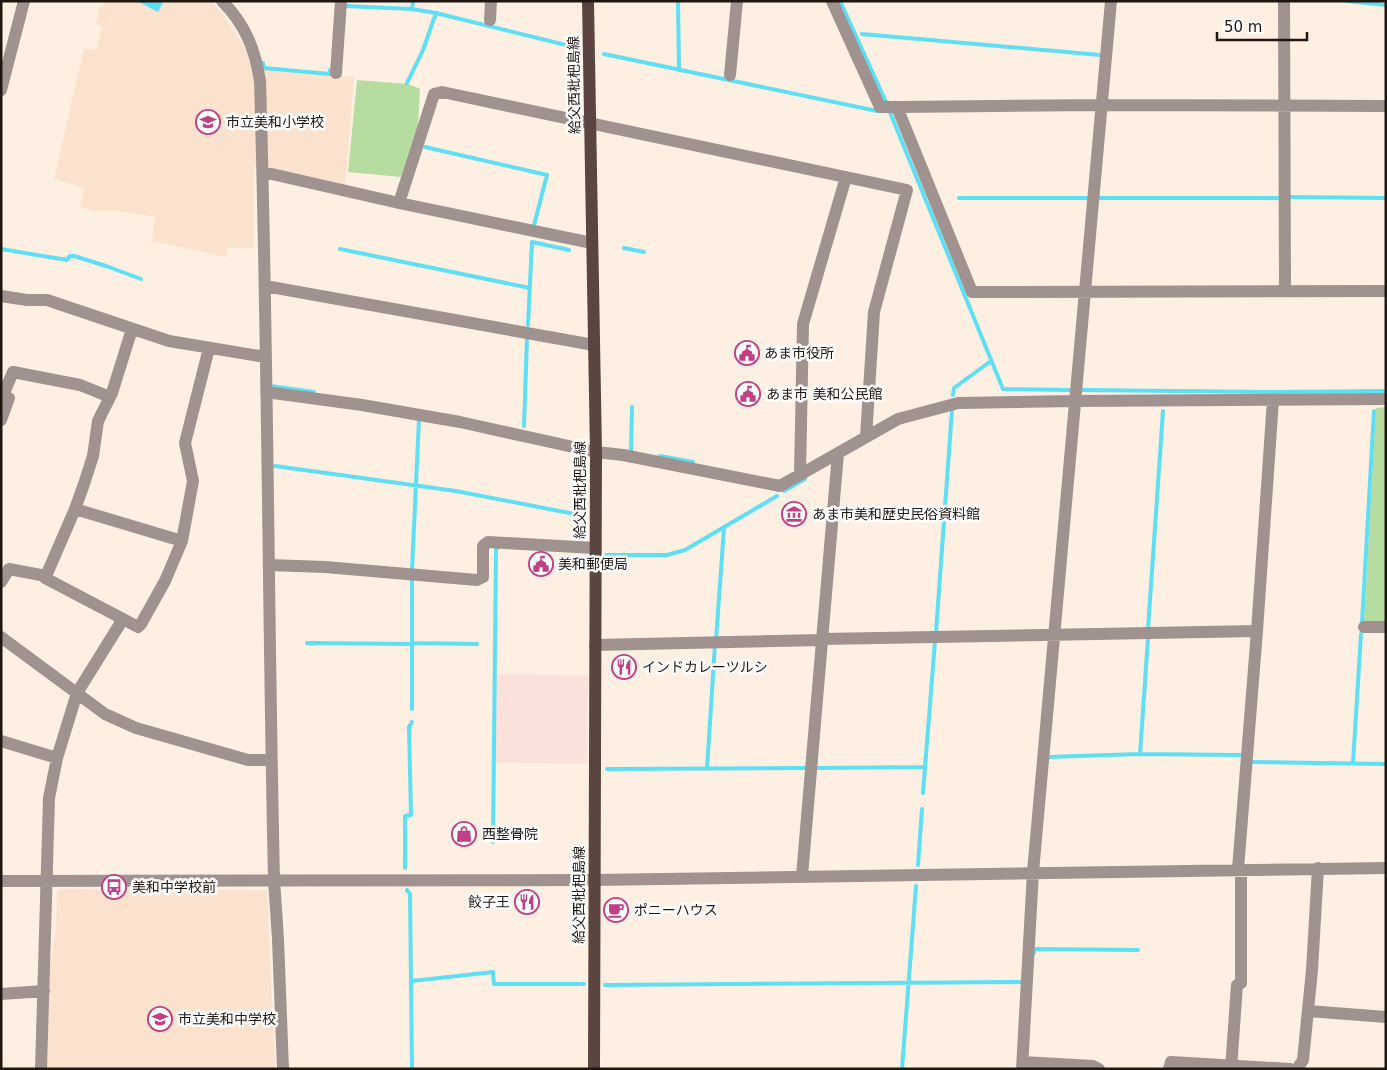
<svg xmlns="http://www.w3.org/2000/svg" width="1387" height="1070" viewBox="0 0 1387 1070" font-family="'DejaVu Sans','Noto Sans JP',sans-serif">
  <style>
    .built { fill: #fbe2ce }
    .industrial { fill: #fbe1dc }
    .green { fill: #b7dc9f }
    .water { fill: #5fdff3 }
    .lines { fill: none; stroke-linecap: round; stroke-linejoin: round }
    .stream { stroke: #5fdff3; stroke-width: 4 }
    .minor { stroke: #9f928f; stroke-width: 12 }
    .major { stroke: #5b4540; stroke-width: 12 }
    .labels { text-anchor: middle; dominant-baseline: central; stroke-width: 5; stroke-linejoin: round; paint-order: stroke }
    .street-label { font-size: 14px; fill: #201711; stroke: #fff }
    .poi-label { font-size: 14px; fill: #201711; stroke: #fff; text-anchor: start }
  </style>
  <rect width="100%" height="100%" fill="#feefe3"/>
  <path class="built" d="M105 1H211L225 17 240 40 247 53 251 68 354 77 345 186 254 166V248H228L226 257 152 241 155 217 116 211H95L80 207 84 188 54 179 84 48 96 50 102 27 96 24 100 7H103Z
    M64 889 267 890 275 1069H47L50 969 56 927 57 892 60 890Z"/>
  <path class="industrial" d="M496 674 588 675 587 764 495 763Z"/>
  <path class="green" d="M357 80 408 84 420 89 418 125 401 177 348 172Z
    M1386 407V621L1364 622 1376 408Z"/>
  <path class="water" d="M137 1H164L158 12Z"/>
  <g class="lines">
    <path class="stream" d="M678 1 679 70
      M840 1 887 104
      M1347 1 1386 5
      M345 6 412 9 436 13 578 48
      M412 9 413 1
      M862 34 1100 55
      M604 54 877 111
      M263 63 264 68 330 74V70
      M407 83 423 50 436 13
      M889 110 1003 389 1070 390
      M425 147 547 175 534 225
      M1288 197 1386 198
      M959 198H1087
      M1098 198H1280
      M624 248 644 252
      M1 249 67 260 70 256H74L106 266 141 279
      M340 249 530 288
      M528 325 532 242 569 250
      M270 386 314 392
      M1082 390 1275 392 1386 391
      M953 395 954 388 991 361
      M524 426 527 338
      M631 451 632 407
      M660 456 693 462
      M275 466 456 491 585 516
      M784 491 805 479
      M606 555H667L685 550 777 496
      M412 570 419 419
      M1364 623H1362L1374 411
      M1148 629 1163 411
      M936 632 952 410
      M716 640 724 528
      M307 643 412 644
      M412 643 477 644
      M412 709V580
      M1140 754 1240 755
      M1048 757 1140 754 1148 638
      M1250 762 1386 764
      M1353 763 1361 634
      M818 768 925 767
      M607 769 805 768
      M707 769 715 644
      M923 793 935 641
      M493 842 496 548H498
      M918 865 922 809
      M405 868V816L411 815 409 727 412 722
      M407 890 410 894 412 1069
      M1034 953V949L1138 950
      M412 981 493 972 494 984H584
      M605 985 1021 982
      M902 1069 916 886"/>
    <path class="minor" d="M222 1C245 24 255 49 260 81 268 347 268 613 274 880L278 939 283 1069
      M832 1 880 107H897
      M1284 1 1285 291
      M490 20 491 1
      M336 73 341 1
      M730 75 737 1
      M1 90 24 1
      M1386 106 1101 105 897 107 972 292 1386 291
      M263 172 399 203 592 243
      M399 203 434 94 442 92 907 190 874 312 866 437
      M265 286 594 345
      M1 296 27 300H47L169 341 265 357
      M266 392 362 405 460 422 596 452 623 455 780 486 898 419 958 403 1075 401 1386 399
      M1 394 9 398 1 420
      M3 395 13 372 80 385 110 397
      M800 474 803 324 846 177
      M75 509 182 541
      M269 565 325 567 477 580 483 577V546L488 542 595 548
      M46 576 45 578 123 619
      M1 582 9 569 46 576 75 509 84 484 93 456 98 421 112 393 132 329
      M1364 627H1386
      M1 637 105 714 136 728 248 760H271
      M822 639 1257 631
      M595 645 822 640
      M1 741 57 758
      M1238 869 1257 631 1273 400
      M802 876 838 453
      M1 881 594 880 1386 868
      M1 994 44 991
      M1308 1011 1386 1017
      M1023 1062 1093 1066 1099 1069
      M41 1069 49 798 57 758 77 693 123 619 138 627 141 624 165 581 182 541 193 481 185 443 209 348
      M1022 1069 1033 872 1111 1
      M1169 1069 1171 1062 1290 1069
      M1231 1069 1237 985 1241 983V869
      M1297 1069 1303 1060 1312 970 1318 868"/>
    <path class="major" d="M588 1 596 452 594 1069"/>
  </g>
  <defs>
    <symbol id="school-ring" viewBox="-11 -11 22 22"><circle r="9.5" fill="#fff" stroke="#c13f86" stroke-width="1.5"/><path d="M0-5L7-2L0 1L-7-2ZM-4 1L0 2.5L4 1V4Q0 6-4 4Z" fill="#c13f86"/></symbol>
    <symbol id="civic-ring" viewBox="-11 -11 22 22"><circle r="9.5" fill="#fff" stroke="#c13f86" stroke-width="1.5"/><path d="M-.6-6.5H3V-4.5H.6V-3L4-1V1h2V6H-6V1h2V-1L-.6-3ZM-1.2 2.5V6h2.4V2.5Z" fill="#c13f86"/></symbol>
    <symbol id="museum-ring" viewBox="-11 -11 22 22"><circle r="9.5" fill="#fff" stroke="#c13f86" stroke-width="1.5"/><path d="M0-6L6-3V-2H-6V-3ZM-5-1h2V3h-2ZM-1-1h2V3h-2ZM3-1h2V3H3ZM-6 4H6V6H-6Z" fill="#c13f86"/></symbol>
    <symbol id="restaurant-ring" viewBox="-11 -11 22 22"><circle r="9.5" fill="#fff" stroke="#c13f86" stroke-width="1.5"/><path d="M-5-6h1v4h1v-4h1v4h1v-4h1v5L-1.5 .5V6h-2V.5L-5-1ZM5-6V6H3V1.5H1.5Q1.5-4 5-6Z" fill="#c13f86"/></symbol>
    <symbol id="shop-ring" viewBox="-11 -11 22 22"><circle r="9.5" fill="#fff" stroke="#c13f86" stroke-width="1.5"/><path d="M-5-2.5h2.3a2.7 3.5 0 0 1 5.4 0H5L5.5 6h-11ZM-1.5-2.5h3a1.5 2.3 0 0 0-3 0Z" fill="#c13f86"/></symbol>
    <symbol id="bus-ring" viewBox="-11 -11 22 22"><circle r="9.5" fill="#fff" stroke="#c13f86" stroke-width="1.5"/><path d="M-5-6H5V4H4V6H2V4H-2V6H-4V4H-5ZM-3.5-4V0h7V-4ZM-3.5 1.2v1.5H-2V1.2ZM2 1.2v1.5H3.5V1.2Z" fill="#c13f86"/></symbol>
    <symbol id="cafe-ring" viewBox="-11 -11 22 22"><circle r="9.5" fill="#fff" stroke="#c13f86" stroke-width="1.5"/><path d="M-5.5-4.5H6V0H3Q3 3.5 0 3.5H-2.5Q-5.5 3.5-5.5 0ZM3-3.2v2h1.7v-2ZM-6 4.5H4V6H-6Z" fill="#c13f86"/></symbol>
  </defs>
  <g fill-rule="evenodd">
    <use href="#school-ring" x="194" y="108" width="28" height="28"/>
    <use href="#civic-ring" x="733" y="339" width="28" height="28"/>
    <use href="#civic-ring" x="734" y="380" width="28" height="28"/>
    <use href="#museum-ring" x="780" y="500" width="28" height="28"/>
    <use href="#civic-ring" x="527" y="550" width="28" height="28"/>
    <use href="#restaurant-ring" x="610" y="653" width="28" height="28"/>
    <use href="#shop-ring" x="450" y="820" width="28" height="28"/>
    <use href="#bus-ring" x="100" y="873" width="28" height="28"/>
    <use href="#restaurant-ring" x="513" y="888" width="28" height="28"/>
    <use href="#cafe-ring" x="602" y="896" width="28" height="28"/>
    <use href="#school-ring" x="146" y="1005" width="28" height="28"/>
  </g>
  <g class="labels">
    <g class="street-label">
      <text transform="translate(574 85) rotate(-91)">給父西枇杷島線</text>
      <text transform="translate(580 490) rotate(-90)">給父西枇杷島線</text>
      <text transform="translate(579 895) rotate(-90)">給父西枇杷島線</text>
    </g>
    <g class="poi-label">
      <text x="226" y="122">市立美和小学校</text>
      <text x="764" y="353">あま市役所</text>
      <text x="766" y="394">あま市 美和公民館</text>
      <text x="812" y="514">あま市美和歴史民俗資料館</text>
      <text x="558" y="564">美和郵便局</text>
      <text x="642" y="667">インドカレーツルシ</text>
      <text x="482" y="834">西整骨院</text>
      <text x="132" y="887">美和中学校前</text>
      <text x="510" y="902" text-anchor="end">餃子王</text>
      <text x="634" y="910">ポニーハウス</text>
      <text x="178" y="1019">市立美和中学校</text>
    </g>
  </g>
  <rect width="1387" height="1070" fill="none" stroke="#201711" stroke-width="5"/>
  <path d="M1217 32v8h90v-8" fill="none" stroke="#201711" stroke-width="2.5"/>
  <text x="1224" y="32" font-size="15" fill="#201711" stroke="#ffffff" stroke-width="4" paint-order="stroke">50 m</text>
</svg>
